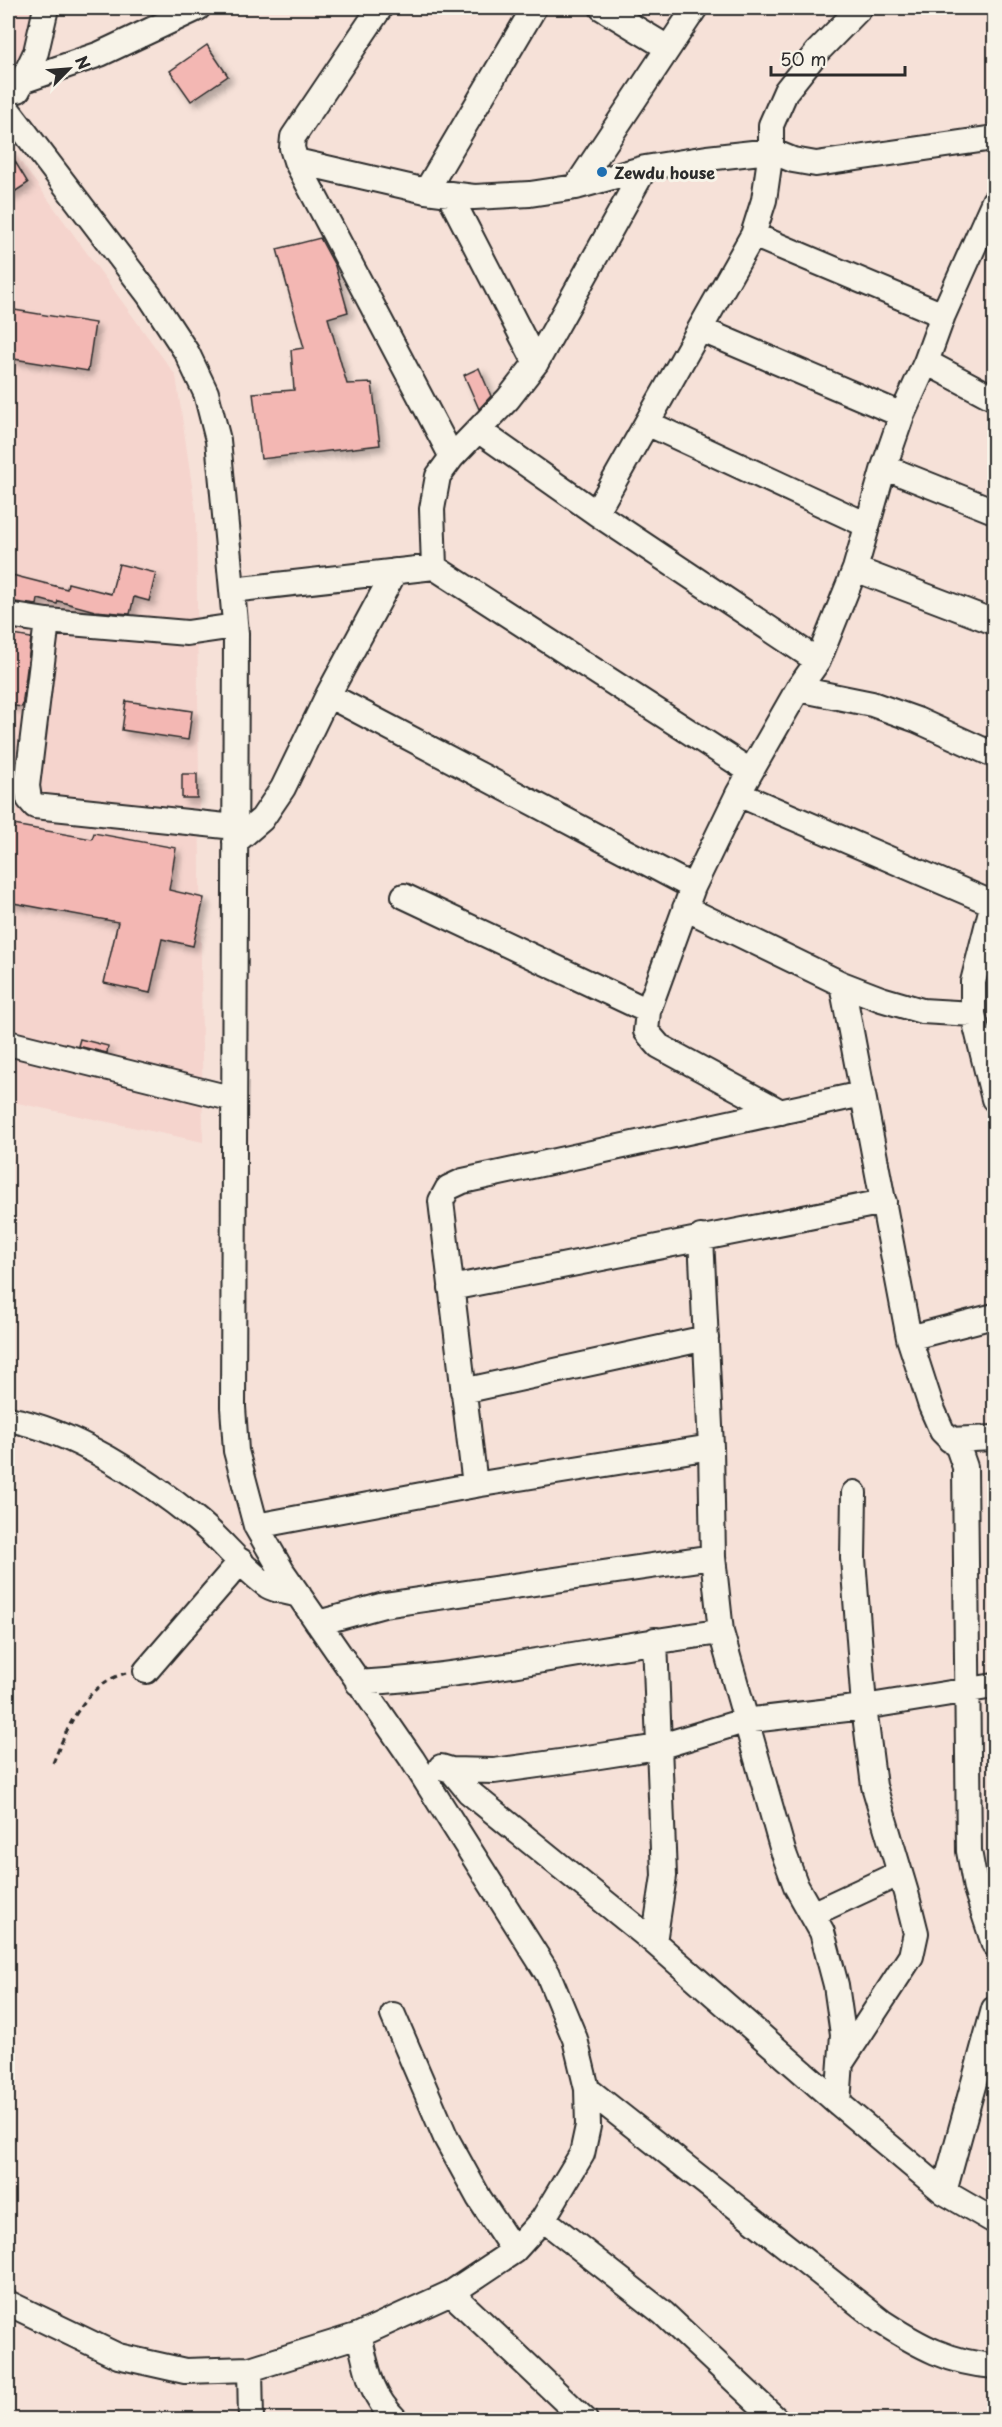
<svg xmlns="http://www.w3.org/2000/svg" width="1002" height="2427" viewBox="0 0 1002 2427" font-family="'Playpen Sans',sans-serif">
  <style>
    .built { fill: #f5d4cd }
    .building { fill: #f3b7b3; stroke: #2b2b2b; stroke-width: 1.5; filter: url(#shadow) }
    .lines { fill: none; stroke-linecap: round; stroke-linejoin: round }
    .minor-casing { stroke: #2b2b2b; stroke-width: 28 }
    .path { stroke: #2b2b2b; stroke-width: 3; stroke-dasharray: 6 4.5; stroke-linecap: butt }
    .minor { stroke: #f7f3e8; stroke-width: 24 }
    .poi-dot { fill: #1f6fb2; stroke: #f7f3e8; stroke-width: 2 }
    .labels { text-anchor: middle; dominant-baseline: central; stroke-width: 6; stroke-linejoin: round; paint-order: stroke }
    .poi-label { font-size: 16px; font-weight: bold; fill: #2b2b2b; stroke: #f7f3e8; text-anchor: start }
  </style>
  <defs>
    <filter id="shadow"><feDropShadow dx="5" dy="5" stdDeviation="3" flood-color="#0004"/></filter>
  </defs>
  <rect width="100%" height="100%" fill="#f6e1d8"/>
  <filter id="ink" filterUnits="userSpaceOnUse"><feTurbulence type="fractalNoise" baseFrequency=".0167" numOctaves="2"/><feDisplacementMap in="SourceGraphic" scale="12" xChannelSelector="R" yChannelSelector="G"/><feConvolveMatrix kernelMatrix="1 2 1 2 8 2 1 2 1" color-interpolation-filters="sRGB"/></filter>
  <g filter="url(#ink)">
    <path class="built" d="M8 8H47L8 93Z
      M8 144 176 376 196 513 203 1142 8 1101Z"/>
    <path class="building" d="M207 45 228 76 191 101 170 71Z
      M8 150 28 183 8 196Z
      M320 238 335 266 348 312 328 318 347 384 372 383 380 445 261 459 253 393 294 390 291 350 304 348 277 249Z
      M8 309 95 323 88 371 8 358Z
      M479 368 491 396 479 409 464 375Z
      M119 564 156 573 149 601 134 597 130 614 95 611 58 601 57 604 38 599 37 605 8 601V574L67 589 68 583 111 594Z
      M8 634 31 638 22 707 8 705Z
      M126 701 192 711 188 740 122 730Z
      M182 774H197V798H182Z
      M8 824 92 839 94 833 176 848 169 890 204 898 193 946 162 939 150 993 104 983 118 922 8 902Z
      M80 1039 108 1046 107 1053 78 1046Z"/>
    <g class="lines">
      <defs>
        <path id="minor" d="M380 8 293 137 292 148 296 161 452 457
          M602 8 668 48
          M22 81 100 54 198 8
          M18 90 36 52 46 8
          M8 110 149 295 187 353 206 393 218 440 236 633 233 1407 236 1451 256 1526 282 1571 412 1759 548 1974 575 2039 587 2089 588 2126 582 2154 543 2219 514 2251 451 2293 359 2335 250 2369 185 2371 118 2356 8 2303
          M296 161 426 191 474 197 530 194 576 187 645 168 707 158 771 151 793 160 816 164 994 138
          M645 168 536 363 508 399 452 457 438 476 432 509 434 567 750 771
          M576 187 695 8
          M426 191 534 8
          M449 194 536 363
          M753 235 943 315
          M700 329 902 415
          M926 362 994 398
          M647 423 867 525
          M478 430 596 513 818 661
          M884 467 994 511
          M596 513 753 235 764 200 771 151V125L786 91 817 52 860 8
          M855 569 994 622
          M232 590 434 567
          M8 615 47 621 187 633 235 626
          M47 621 27 786 29 799 35 806 235 827
          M798 689 872 704 917 720 994 755
          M328 695 693 887
          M738 794 994 904
          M235 842 262 819 283 788 328 695 395 571
          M404 896 648 1011
          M993 903 973 982V1014L994 1099
          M685 908 842 984 881 999 922 1011 973 1014
          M842 984 909 1338 931 1406 942 1431 958 1447 965 1467 969 1851 976 1889 994 1944
          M8 1043 234 1099
          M781 1112 659 1046 646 1031 648 1011 693 887 738 794 798 689 818 661 855 569 884 467 902 415 926 362 943 315 994 201
          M701 1237 711 1447 713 1557 721 1632 783 1851 796 1886 822 1932 836 1985 843 2034 838 2103
          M451 1288 884 1202
          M909 1338 994 1316
          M463 1391 706 1338
          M8 1419C74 1431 145 1478 197 1520 222 1540 242 1568 268 1586 276 1591 290 1592 299 1595
          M950 1440 994 1438
          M475 1485 441 1201 448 1188 463 1181 862 1094
          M256 1526 475 1485 711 1447
          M318 1623 384 1605 713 1557
          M146 1671 241 1561
          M358 1683C480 1676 600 1647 721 1632
          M441 1767 451 1770 494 1771 574 1760 658 1747 744 1721 864 1707 994 1686
          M451 1770 469 1792 654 1942 838 2103 944 2192 994 2221
          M812 1914 900 1873
          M654 1942 664 1876 655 1640
          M393 2015 446 2138 479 2198 514 2251
          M843 2060 911 1956 916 1933 906 1893 874 1786 864 1707 853 1558 854 1493
          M587 2089 882 2322C919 2346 950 2363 994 2366
          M944 2192 994 2009
          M543 2219 663 2313 777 2420
          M451 2293 585 2420
          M359 2335C367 2369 370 2395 396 2420
          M250 2369 251 2420"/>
      </defs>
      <use href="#minor" class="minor-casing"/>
      <path class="path" d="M53 1763C68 1726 84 1685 126 1673"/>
      <use href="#minor" class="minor"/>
    </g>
  </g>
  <circle class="poi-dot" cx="602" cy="172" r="6"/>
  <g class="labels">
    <g class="poi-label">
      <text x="614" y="172">Zewdu house</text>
    </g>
  </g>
  <rect width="1002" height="2427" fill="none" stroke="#f7f3e8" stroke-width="30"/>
  <rect x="15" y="15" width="972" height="2397" fill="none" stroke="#2b2b2b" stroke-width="2" filter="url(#ink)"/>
  <g transform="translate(69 69) rotate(65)" stroke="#f7f3e8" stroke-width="4.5" paint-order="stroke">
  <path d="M0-4.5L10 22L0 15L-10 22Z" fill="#2b2b2b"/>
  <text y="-9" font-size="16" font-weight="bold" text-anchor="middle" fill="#2b2b2b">N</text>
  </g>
  <path d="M771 66v9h134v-9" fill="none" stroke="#2b2b2b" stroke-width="3"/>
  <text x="780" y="66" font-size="18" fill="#2b2b2b" stroke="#f7f3e8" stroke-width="4.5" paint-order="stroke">50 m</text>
</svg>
